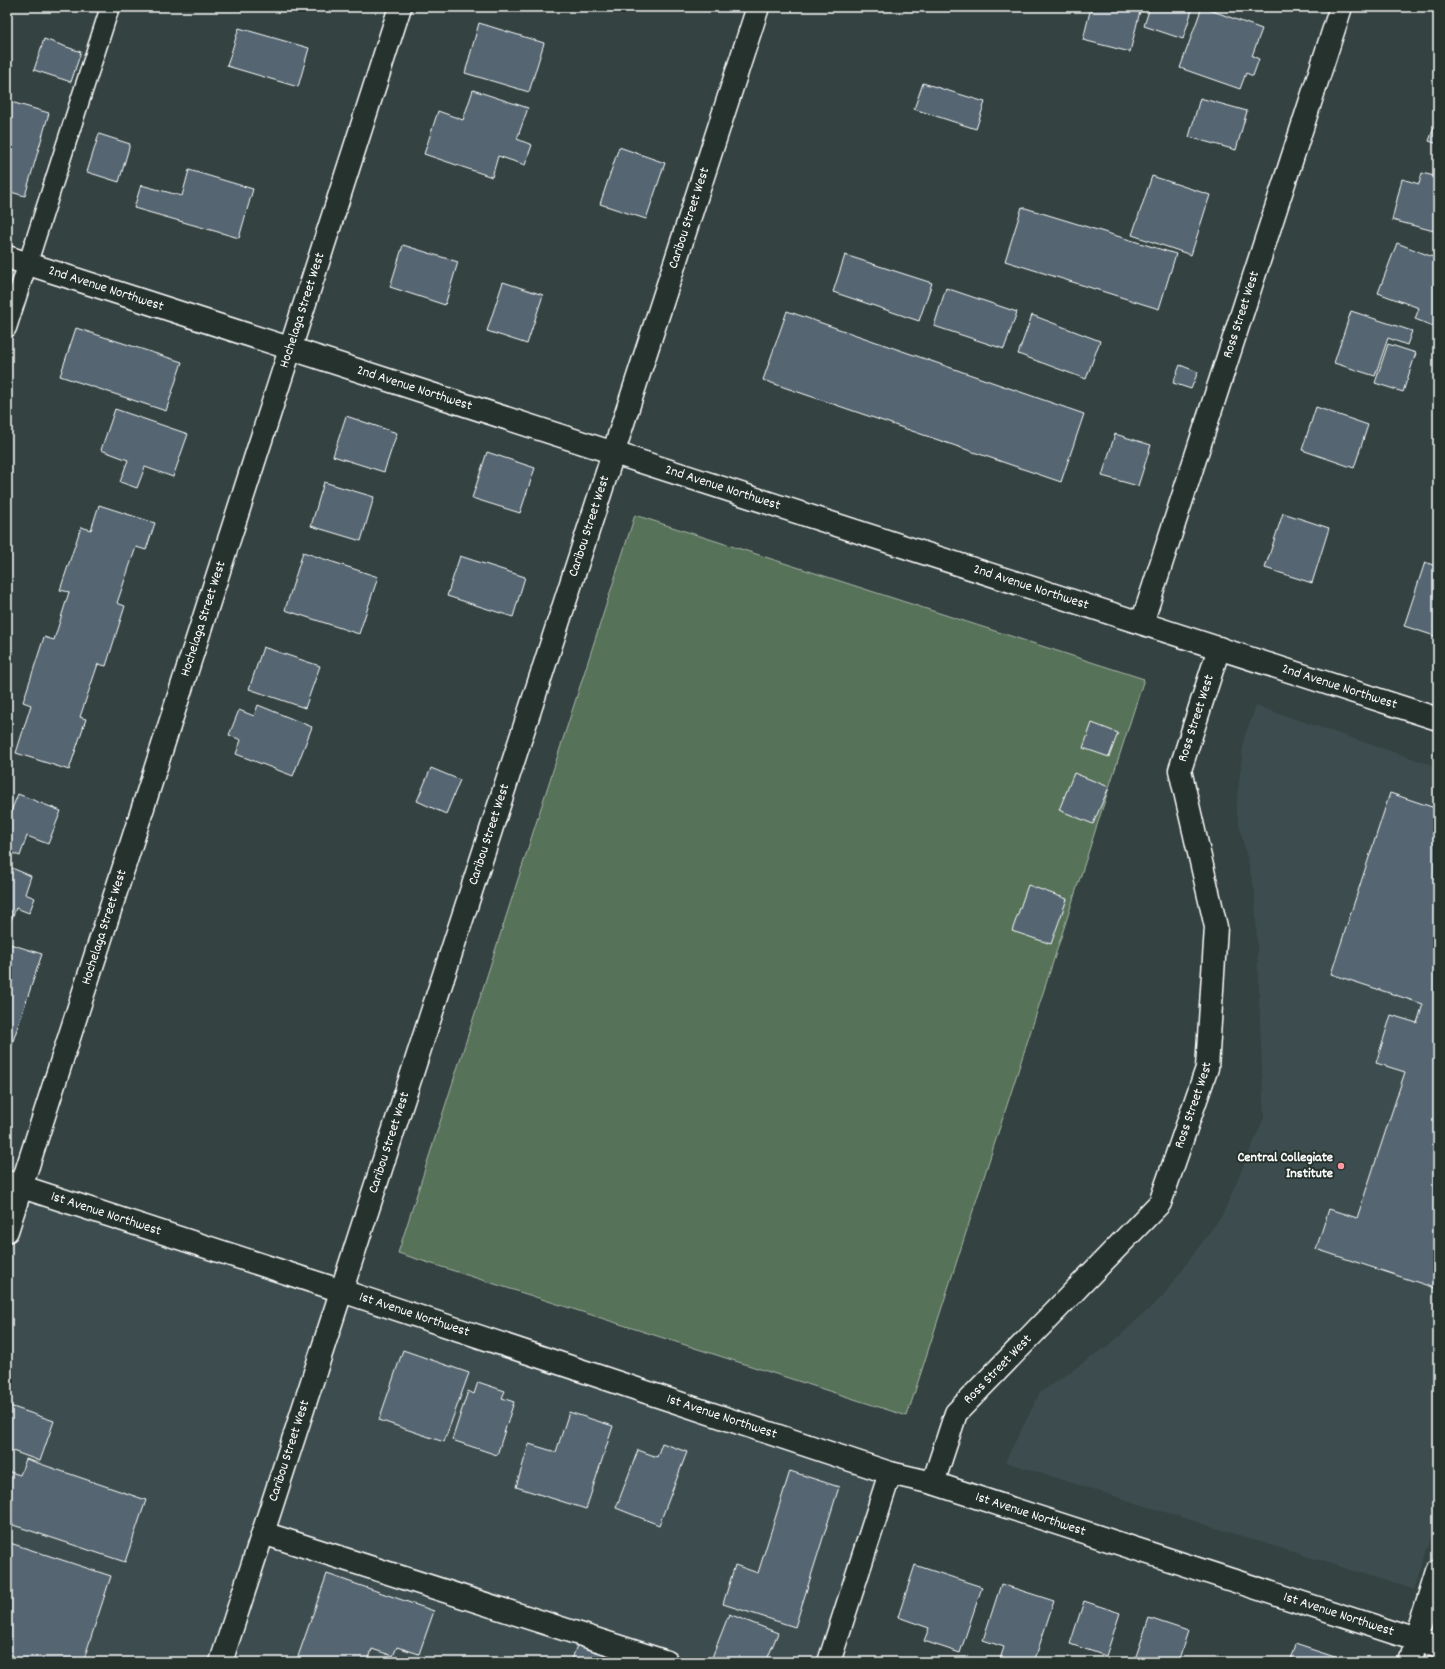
<svg xmlns="http://www.w3.org/2000/svg" width="1445" height="1669" viewBox="0 0 1445 1669" font-family="Dekko,sans-serif">
  <style>
    .built { fill: #3e4d50 }
    .green { fill: #577258; stroke: #abb8ac }
    .building { fill: #546672; stroke: #fff }
    .lines { fill: none; stroke-linecap: round; stroke-linejoin: round }
    .lane-casing { stroke: #fff; stroke-width: 21 }
    .street-casing { stroke: #fff; stroke-width: 25 }
    .secondary-casing { stroke: #fff; stroke-width: 25 }
    .lane { stroke: #26332d; stroke-width: 18 }
    .street { stroke: #26332d; stroke-width: 22 }
    .secondary { stroke: #26332d; stroke-width: 22 }
    .poi-dot { fill: #ff9aa2; stroke: #26332d; stroke-width: 1.5 }
    .labels { text-anchor: middle; dominant-baseline: central; stroke-width: 4; stroke-linejoin: round; paint-order: stroke }
    .street-label { font-size: 14px; fill: #fff; stroke: #26332d }
    .poi-label { font-size: 14px; font-weight: bold; fill: #fff; stroke: #26332d; text-anchor: end }
  </style>
  <rect width="100%" height="100%" fill="#344242"/>
  <filter id="ink" filterUnits="userSpaceOnUse"><feTurbulence type="fractalNoise" baseFrequency=".025" numOctaves="2"/><feDisplacementMap in="SourceGraphic" scale="8" xChannelSelector="R" yChannelSelector="G"/><feConvolveMatrix kernelMatrix="1 2 1 2 8 2 1 2 1" color-interpolation-filters="sRGB"/></filter>
  <g filter="url(#ink)">
    <path class="built" d="M1256 706 1438 767V1518L1415 1590 1005 1462 1040 1393 1112 1343 1163 1296 1223 1214 1264 1118 1255 892 1236 810 1244 738Z
      M7 1182 890 1473 829 1662H7Z"/>
    <path class="green" d="M635 515 1144 679 907 1416 398 1253Z"/>
    <path class="building" d="M1091 7H1141L1130 52 1083 40Z
      M1150 7H1193L1183 39 1144 26Z
      M1202 7 1262 29 1252 56 1259 59 1253 76 1246 73 1240 89 1180 68Z
      M479 23 544 43 529 92 465 73Z
      M239 28 309 48 298 87 227 66Z
      M44 39 81 52 71 82 34 70Z
      M923 83 985 102 976 129 914 109Z
      M473 90 528 108 517 139 532 145 525 165 498 156 492 177 424 154 438 111 463 120Z
      M1200 98 1247 111 1236 150 1189 137Z
      M11 102 49 113 25 196 7 191V115Z
      M1438 116V144L1429 141Z
      M99 134 130 144 119 182 87 172Z
      M619 147 665 163 646 219 600 204Z
      M189 170 253 189 239 238 134 208 141 185 182 196Z
      M1422 173 1438 177V232L1392 220 1402 179 1419 184Z
      M1152 176 1210 195 1191 255 1132 235Z
      M1022 207 1176 254 1159 309 1005 261Z
      M1397 243 1438 259V328L1415 319 1419 308 1378 293Z
      M403 245 458 262 445 305 390 287Z
      M845 255 932 283 919 321 833 292Z
      M503 282 543 295 527 344 487 331Z
      M946 288 1017 312 1004 349 934 326Z
      M787 311 1084 414 1061 482 763 380Z
      M1351 311 1412 331 1407 345 1388 338 1375 376 1334 363Z
      M1032 315 1100 341 1086 379 1018 354Z
      M76 328 182 362 166 411 60 376Z
      M1388 344 1416 353 1403 392 1375 383Z
      M1180 365 1198 372 1191 389 1173 383Z
      M1316 407 1368 425 1354 468 1302 450Z
      M115 409 188 434 173 477 145 467 137 488 120 482 128 460 101 450Z
      M346 416 397 433 384 472 333 456Z
      M1115 434 1151 445 1138 486 1102 476Z
      M487 452 535 468 520 513 472 498Z
      M324 482 374 497 361 541 311 526Z
      M99 505 155 523 146 550 136 547 117 603 125 606 106 666 98 664 80 717 86 719 69 770 16 753 31 705 23 702 44 637 54 640 69 592 60 590 81 527 91 530Z
      M1283 513 1329 528 1312 583 1265 568Z
      M303 552 378 577 359 634 285 610Z
      M460 556 525 577 513 617 447 596Z
      M1425 562 1438 567V637L1404 626Z
      M263 647 320 666 305 708 249 689Z
      M258 705 312 727 293 776 236 754 241 740 229 735 239 710 254 716Z
      M1092 723 1118 733 1109 757 1083 748Z
      M431 768 460 780 446 814 417 801Z
      M1074 773 1109 787 1093 824 1059 810Z
      M1390 793 1438 809V1289L1316 1249 1329 1209 1357 1218 1405 1072 1376 1063 1391 1015 1417 1023 1423 1004 1331 974Z
      M18 794 61 811 48 844 27 836 20 856 7 851V821Z
      M7 866 31 876 25 894 35 898 29 913 16 908 7 930Z
      M1028 885 1067 899 1051 944 1012 931Z
      M7 943 42 954 7 1059Z
      M403 1350 469 1373 444 1442 379 1420Z
      M478 1382 505 1391 502 1398 514 1402 497 1455 452 1440 468 1391 474 1394Z
      M7 1405 54 1421 40 1461 7 1449Z
      M569 1412 613 1426 586 1509 516 1487 529 1444 556 1452Z
      M662 1443 687 1452 659 1525 616 1508 638 1450 657 1457Z
      M26 1459 146 1500 125 1562 7 1523 12 1507 7 1505V1471L20 1475Z
      M790 1471 839 1487 795 1627 723 1604 735 1565 758 1573Z
      M7 1542 111 1576 83 1662H7Z
      M915 1565 982 1587 960 1653 924 1641 929 1628 898 1617Z
      M327 1574 434 1611 419 1654 397 1647 393 1656 372 1649 368 1662H296Z
      M1001 1584 1054 1601 1034 1662H999L1004 1647 983 1640Z
      M1084 1601 1120 1613 1106 1656 1070 1644Z
      M729 1614 778 1633 766 1662H716L711 1660Z
      M1149 1618 1188 1631 1178 1662H1134Z
      M1295 1644 1341 1659 1340 1662H1289Z
      M577 1645 628 1662H571Z"/>
    <g class="lines">
      <defs>
        <path id="lane" d="M7 328 110 7"/>
        <g id="street">
          <path id="s1" d="M7 257 1438 719"/>
          <path id="s2" d="M1142 623 1341 7"/>
          <path id="s3" d="M7 1231 400 7"/>
          <path id="s4" d="M342 1291 890 1473 933 1483 1438 1647"/>
          <path id="s5" d="M933 1483 956 1413 1160 1203 1207 1068 1216 927 1180 770 1219 648"/>
          <path d="M263 1533 667 1662"/>
          <path d="M829 1662 890 1473"/>
          <path d="M1410 1662 1438 1572"/>
        </g>
        <g id="secondary">
          <path id="s6" d="M7 1182 342 1291"/>
          <path id="s7" d="M221 1662 758 7"/>
        </g>
      </defs>
      <use href="#lane" class="lane-casing"/>
      <use href="#street" class="street-casing"/>
      <use href="#secondary" class="secondary-casing"/>
      <use href="#lane" class="lane"/>
      <use href="#street" class="street"/>
      <use href="#secondary" class="secondary"/>
    </g>
  </g>
  <circle class="poi-dot" cx="1341" cy="1166" r="4"/>
  <g class="labels">
    <g class="street-label">
      <text stroke="none"><textPath href="#s7" startOffset="1518">Caribou Street West</textPath></text>
      <text stroke="none"><textPath href="#s1" startOffset="104">2nd Avenue Northwest</textPath></text>
      <text stroke="none"><textPath href="#s3" startOffset="967">Hochelaga Street West</textPath></text>
      <text stroke="none"><textPath href="#s2" startOffset="324">Ross Street West</textPath></text>
      <text stroke="none"><textPath href="#s1" startOffset="428">2nd Avenue Northwest</textPath></text>
      <text stroke="none"><textPath href="#s1" startOffset="752">2nd Avenue Northwest</textPath></text>
      <text stroke="none"><textPath href="#s7" startOffset="1194">Caribou Street West</textPath></text>
      <text stroke="none"><textPath href="#s1" startOffset="1076">2nd Avenue Northwest</textPath></text>
      <text stroke="none"><textPath href="#s3" startOffset="643">Hochelaga Street West</textPath></text>
      <text stroke="none"><textPath href="#s1" startOffset="1400">2nd Avenue Northwest</textPath></text>
      <text stroke="none"><textPath href="#s5" startOffset="866">Ross Street West</textPath></text>
      <text stroke="none"><textPath href="#s7" startOffset="870">Caribou Street West</textPath></text>
      <text stroke="none"><textPath href="#s3" startOffset="319">Hochelaga Street West</textPath></text>
      <text stroke="none"><textPath href="#s5" startOffset="470">Ross Street West</textPath></text>
      <text stroke="none"><textPath href="#s7" startOffset="546">Caribou Street West</textPath></text>
      <text stroke="none"><textPath href="#s6" startOffset="104">1st Avenue Northwest</textPath></text>
      <text stroke="none"><textPath href="#s4" startOffset="76">1st Avenue Northwest</textPath></text>
      <text stroke="none"><textPath href="#s5" startOffset="134">Ross Street West</textPath></text>
      <text stroke="none"><textPath href="#s4" startOffset="400">1st Avenue Northwest</textPath></text>
      <text stroke="none"><textPath href="#s7" startOffset="222">Caribou Street West</textPath></text>
      <text stroke="none"><textPath href="#s4" startOffset="724">1st Avenue Northwest</textPath></text>
      <text stroke="none"><textPath href="#s4" startOffset="1048">1st Avenue Northwest</textPath></text>
    </g>
    <g class="poi-label">
      <text x="1333" y="1158">Central Collegiate<tspan x="1333" dy="16">Institute</tspan></text>
    </g>
  </g>
  <rect width="1445" height="1669" fill="none" stroke="#26332d" stroke-width="24"/>
  <rect x="12" y="12" width="1421" height="1645" fill="none" stroke="#fff" stroke-width="1.5" filter="url(#ink)"/>
</svg>
